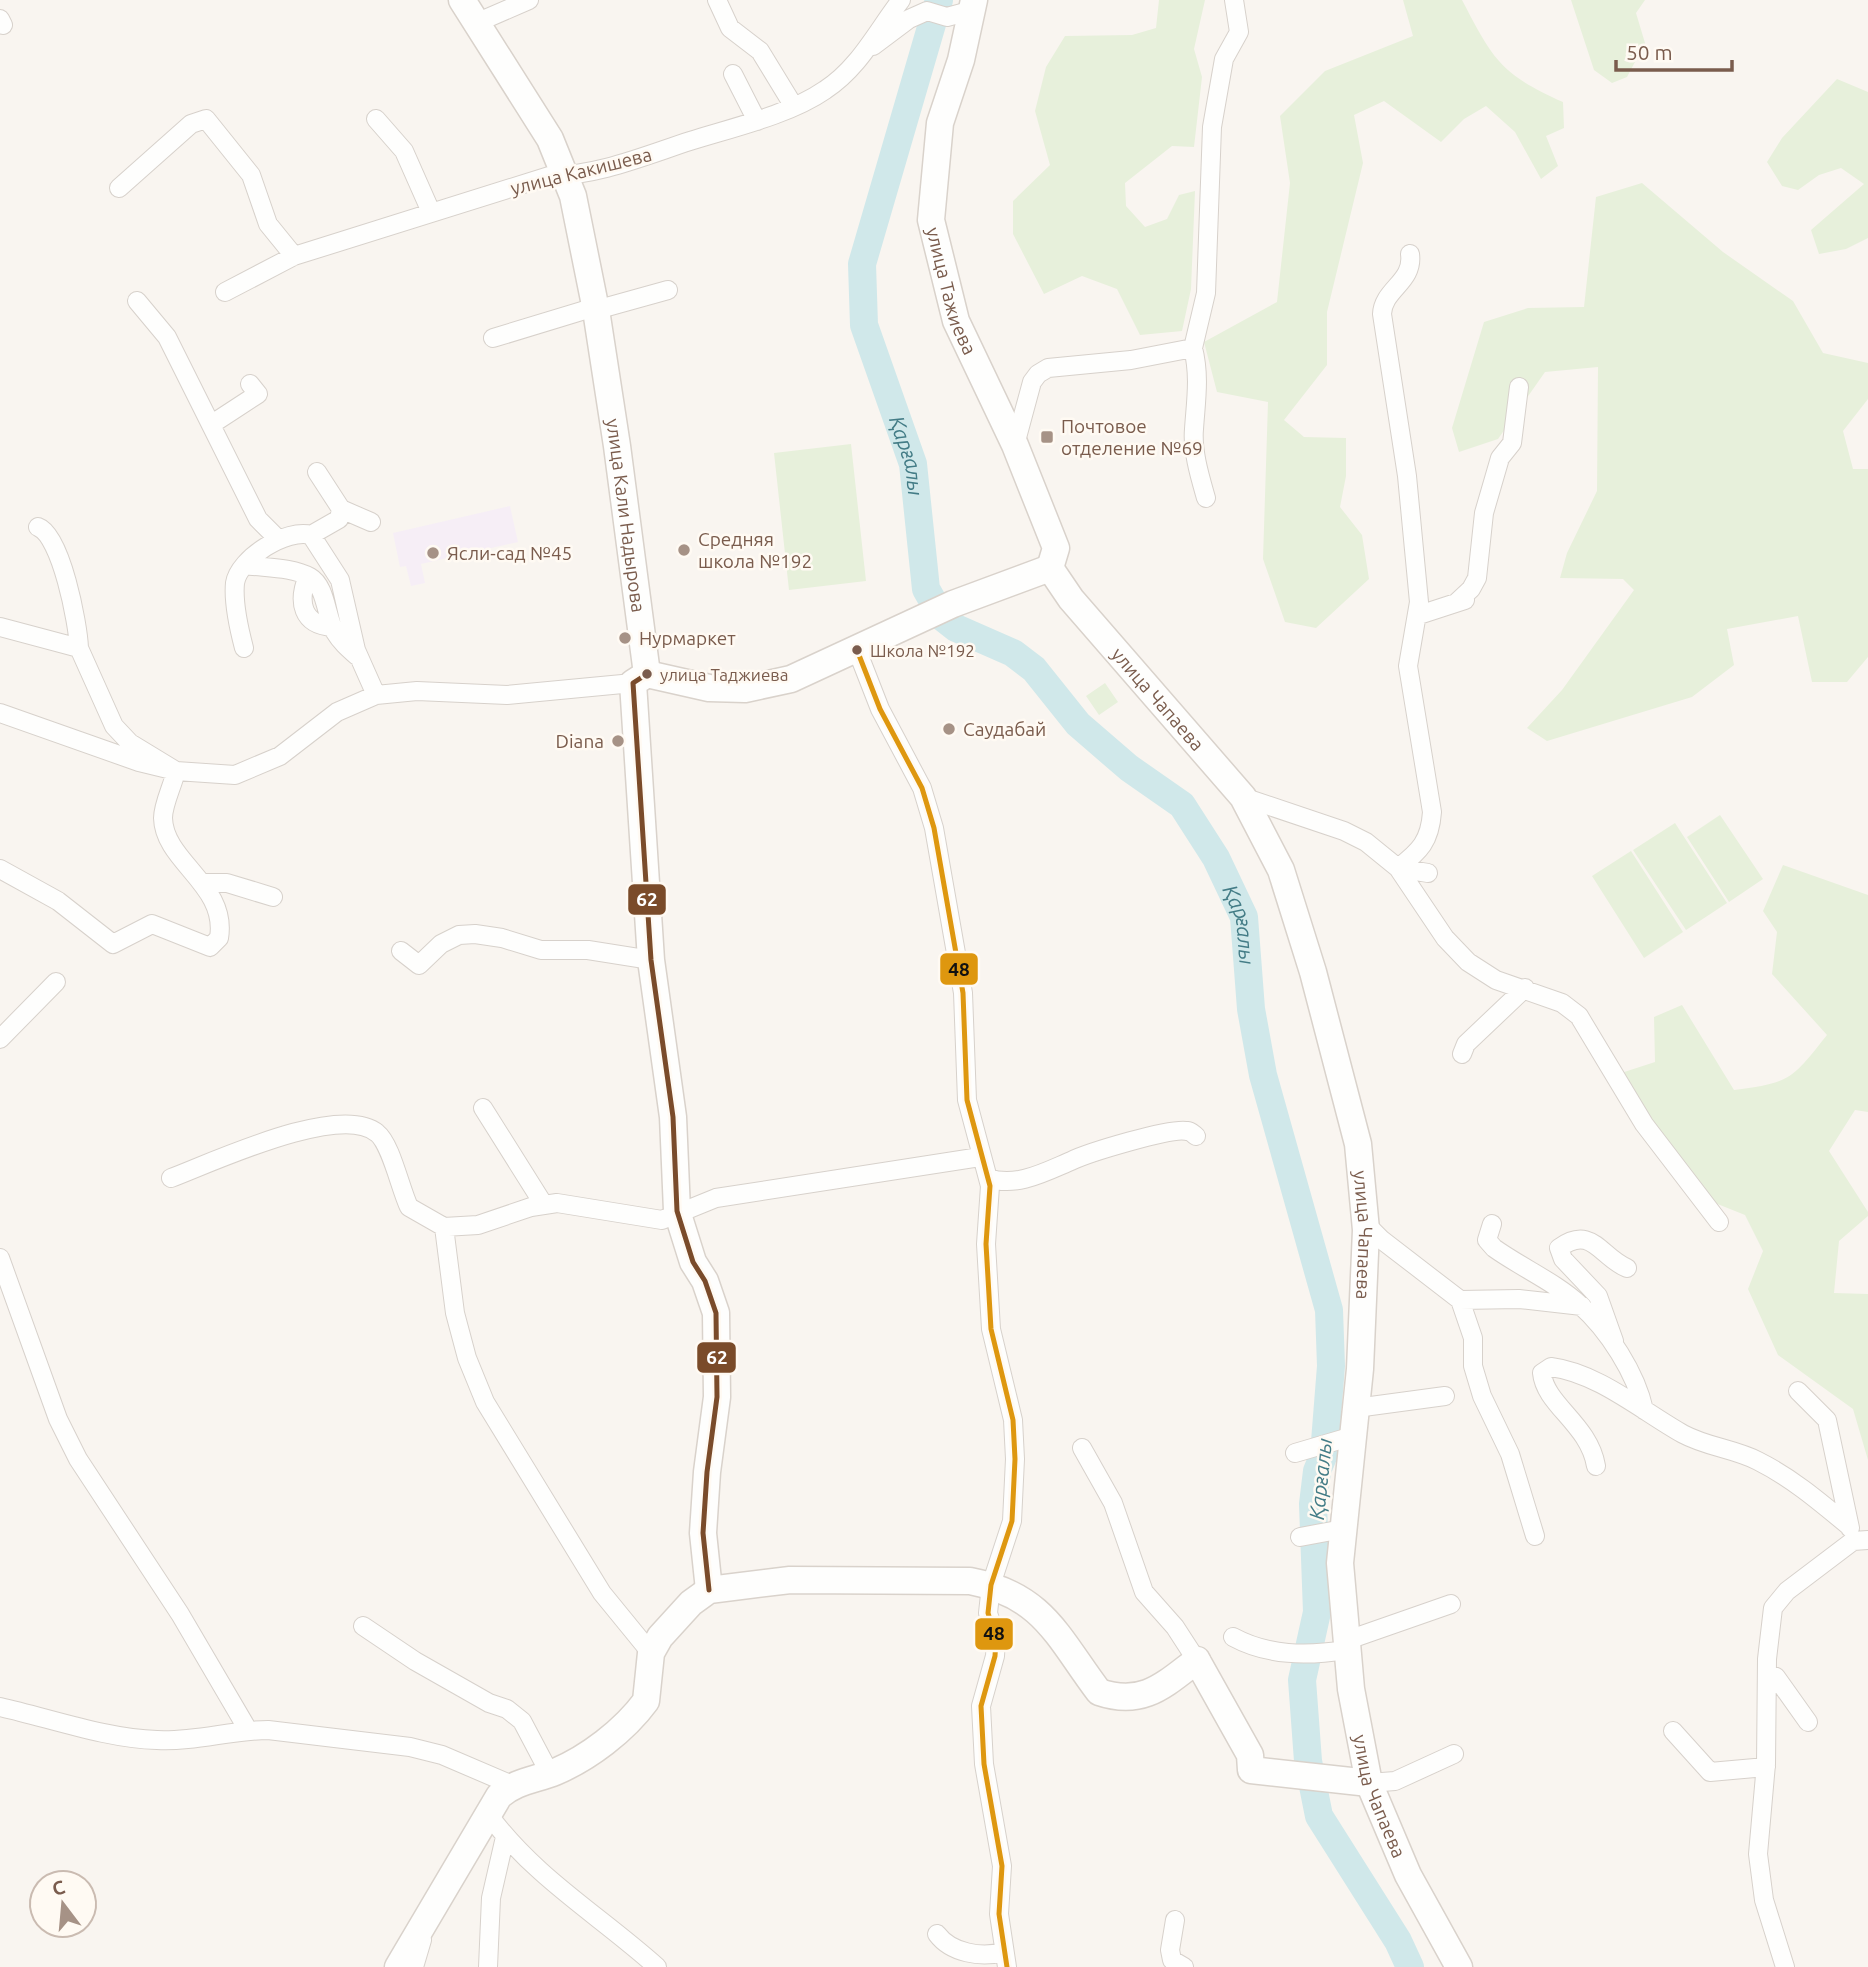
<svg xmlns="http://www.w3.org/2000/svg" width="1868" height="1967" viewBox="0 0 1868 1967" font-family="Ubuntu,sans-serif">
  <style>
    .education { fill: #f6eef6 }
    .green { fill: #e7f0db }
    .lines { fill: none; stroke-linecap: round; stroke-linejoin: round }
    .river { stroke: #d0e8ea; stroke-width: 28 }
    .street-casing { stroke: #d7d1cb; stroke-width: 20 }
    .secondary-casing { stroke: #d9d2cb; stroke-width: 29 }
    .street { stroke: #fefefd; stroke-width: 18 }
    .secondary { stroke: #fefefd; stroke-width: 26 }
    .bus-1-casing { stroke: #fffaf3; stroke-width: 10 }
    .bus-2-casing { stroke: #fffaf3; stroke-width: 10 }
    .bus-1 { stroke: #de970f; stroke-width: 5 }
    .bus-2 { stroke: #7a4b2a; stroke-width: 5 }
    .poi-dot { fill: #a69286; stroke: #fffaf3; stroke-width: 2.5 }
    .bus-dot { fill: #7a5c4d; stroke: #fffaf3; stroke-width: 2.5 }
    .labels { text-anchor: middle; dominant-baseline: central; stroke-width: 5; stroke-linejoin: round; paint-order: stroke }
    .bus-label { font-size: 17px; fill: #7a5c4d; stroke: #fffaf3; text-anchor: start }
    .street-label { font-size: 19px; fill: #7a5c4d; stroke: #fffaf3 }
    .poi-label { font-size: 19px; fill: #7a5c4d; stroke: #fffaf3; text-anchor: start }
    .water-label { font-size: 21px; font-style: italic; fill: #437c86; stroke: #fffaf3 }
    .line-badge { stroke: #fffaf3; stroke-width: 2.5 }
    .badge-label { font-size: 19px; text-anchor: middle; font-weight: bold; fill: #fff }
    .pale-badge-label { font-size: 19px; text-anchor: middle; font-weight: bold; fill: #111 }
  </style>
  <rect width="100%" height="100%" fill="#f9f5f0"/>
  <path class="education" d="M510 506 518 542 421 564 425 583 411 586 406 566 400 567 393 533Z"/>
  <path class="green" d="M1159 0H1205L1194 49 1202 77 1194 147 1172 146 1125 183 1126 206 1145 227 1167 219 1179 195 1195 191 1191 289 1182 331 1140 335 1117 289 1082 276 1044 294 1013 234V201L1050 165 1035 111 1046 67 1065 36 1132 35 1156 28Z
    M1403 0H1462C1493 59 1500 74 1563 102L1564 128 1546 136 1558 166 1541 179 1515 132 1486 106 1464 119 1441 142 1384 101 1354 115 1363 163 1327 312V365L1284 420 1304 437 1346 438V476L1340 507 1362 535 1369 579 1316 628 1285 622 1263 559 1268 402 1217 392 1204 342 1277 302 1290 183 1280 116 1325 71 1413 36Z
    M1571 0H1645L1636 13 1645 43 1627 77 1612 83 1594 70Z
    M1837 79 1868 92V238L1846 249 1819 254 1811 230 1864 184 1841 168 1819 175 1798 190 1782 186 1767 162 1782 138Z
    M1642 183 1723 252 1793 301 1823 353 1868 363V399L1843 431 1853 469H1868V657L1847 682H1812L1798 616 1727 629 1734 665 1692 697 1547 741 1527 728 1562 690 1634 590 1623 579 1560 578 1567 553 1597 491 1598 367 1545 372 1498 439 1459 452 1452 428 1484 322 1528 308 1584 307 1596 197Z
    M851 444 866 581 789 590 774 453Z
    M1105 683 1118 702 1099 715 1086 696Z
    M1720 815 1763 879 1729 902 1687 837Z
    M1675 823 1727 903 1686 930 1633 850Z
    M1631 851 1683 932 1644 958 1592 876Z
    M1783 865 1868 895V1112L1855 1110 1829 1151 1868 1212V1216L1839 1241 1834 1293 1868 1294V1460L1853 1409 1778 1355 1748 1289 1763 1251 1745 1215 1695 1195 1615 1075 1655 1062 1654 1017 1682 1005 1734 1090C1791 1083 1792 1079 1827 1035L1772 974 1777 932 1763 911Z"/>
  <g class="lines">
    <path class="river" id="s1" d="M939 0 862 264 864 325 913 464 926 589 942 617 956 628 1013 653 1034 669 1078 724 1129 768 1182 805 1216 858 1244 917 1251 1009 1263 1075 1329 1310 1331 1366 1324 1454 1317 1471 1313 1504 1317 1612 1302 1680 1308 1761 1319 1816 1398 1941 1410 1967"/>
    <defs>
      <path id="street" d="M717 0 730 28 760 51 793 105
        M0 19 3 25
        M476 23 529 0
        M873 46 909 19 927 11 947 17 973 10
        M733 74 757 121
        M376 119 404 151 431 212
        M119 188 191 124 206 119 251 175 268 224 294 256
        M225 292 294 256 549 176C597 176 644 156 690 141 731 128 789 115 825 90 859 68 877 31 901 0
        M137 301 167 337 258 519 278 539
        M596 310 668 290
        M493 338 595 307
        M1193 348C1200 376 1196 400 1194 429 1192 451 1200 477 1206 498
        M212 424 258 394 250 384
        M1015 445 1032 382 1038 374 1048 368 1131 360 1193 348 1206 293 1212 127 1224 59 1239 32 1234 0
        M341 509 371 522
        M38 527C61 535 78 623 79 648
        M311 535 339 519 341 509 317 472
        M245 565C266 568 292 567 310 577 326 586 326 617 335 632 341 642 348 648 357 656
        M308 576C297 602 302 625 333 627
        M1456 603 1471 589 1477 578 1484 513 1500 458 1512 443 1519 387
        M1419 615 1465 600
        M0 627 79 648 114 726 130 743 176 771C173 785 163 804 163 818 164 862 228 885 219 938L210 947 152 924 113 944 58 901 0 869
        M244 648C239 629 233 603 235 583 239 558 287 528 311 535L340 580 356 650 376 695
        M857 650 880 709 922 788 934 828 963 993 967 1100 990 1186 986 1244 991 1329 1013 1420 1015 1459 1012 1521 991 1585 988 1613 996 1639 995 1656 981 1706 984 1764 1002 1866 999 1914 1007 1967
        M0 713 139 762 176 771 235 775 280 756 337 712 376 695 417 691 507 695 633 683
        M1243 797 1344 831 1366 842 1398 868C1420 851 1430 841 1432 812L1408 666 1419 602 1407 476 1382 314C1383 289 1414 282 1410 254
        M1398 868 1445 938 1468 962 1496 980 1562 1003 1579 1016 1644 1124 1719 1222
        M1398 868 1428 873
        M204 883H227L273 897
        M401 951 419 965 441 944 459 935 475 934 502 938 541 950H588L651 960
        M0 1039 56 982
        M1462 1054 1466 1044 1525 988
        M483 1108 544 1205
        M171 1178C211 1163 340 1102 377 1133 391 1144 400 1188 409 1207L444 1227 478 1225 531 1207 557 1203 662 1220 716 1198 980 1157
        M988 1178C1016 1188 1045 1172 1071 1161 1087 1153 1172 1127 1187 1131 1191 1131 1193 1134 1196 1136
        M1365 1223 1382 1240 1460 1300 1473 1338V1366L1482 1396 1510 1454 1535 1536
        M1492 1224 1487 1240 1494 1248C1522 1268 1555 1282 1580 1305 1608 1330 1636 1373 1644 1410
        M444 1227 455 1313 467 1358 485 1402 602 1593 651 1653
        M0 1258 58 1419 78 1459 180 1614 248 1730
        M1460 1300 1519 1299 1582 1306
        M1614 1341 1598 1296 1563 1259 1559 1248C1592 1224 1600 1257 1627 1268
        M1798 1391 1827 1420 1850 1528
        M1356 1408 1445 1396
        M1082 1448 1113 1503 1144 1592 1175 1627 1199 1664
        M1295 1453 1353 1436
        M1596 1466C1589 1424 1545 1405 1542 1373L1551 1367C1598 1373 1642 1411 1683 1434 1707 1447 1735 1449 1758 1461 1792 1478 1820 1502 1849 1526
        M1300 1537 1343 1529
        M363 1626 415 1661 489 1703 507 1709 522 1721 550 1774
        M1233 1637C1268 1656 1307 1656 1346 1650
        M1345 1641 1451 1604
        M1767 1673 1776 1677 1808 1722
        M0 1707C49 1718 108 1739 157 1740 195 1742 231 1730 268 1730L410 1747 442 1755 512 1785
        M1673 1731 1710 1772 1766 1767
        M1369 1783 1395 1781 1454 1754
        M488 1814C535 1878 599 1915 657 1967
        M1175 1920 1170 1950 1172 1960 1184 1967
        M937 1934C951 1953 981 1958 1003 1952
        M414 1967 422 1940
        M488 1967 491 1898 505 1837
        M1785 1967 1764 1900 1758 1854 1766 1764 1767 1659 1773 1608 1787 1591 1853 1541 1868 1540"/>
      <g id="secondary">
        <path id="s2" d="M462 0 550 139 573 196 596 310 617 446 647 674"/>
        <path id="s3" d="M974 0 961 60 940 123 931 220 956 321 1015 445 1056 548 1050 568"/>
        <path id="s4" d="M1050 568 1071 599 1243 797 1281 870 1313 972 1358 1144 1366 1230 1360 1369 1340 1563 1351 1689 1369 1783 1408 1875 1459 1967"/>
        <path d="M647 674 633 683 651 960 673 1117 677 1211 693 1262 705 1281 716 1313 717 1397 707 1472 703 1533 709 1590"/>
        <path d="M647 674 709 688 745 689 791 679 953 604 1050 568"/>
        <path d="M1199 1664 1250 1755 1251 1770 1369 1783"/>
        <path d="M398 1967 499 1796C516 1781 535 1780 555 1772 588 1758 624 1731 646 1701L651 1653 660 1637 691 1603 709 1590 790 1580 970 1581C1044 1595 1058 1638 1099 1692 1143 1707 1164 1685 1197 1660"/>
      </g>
    </defs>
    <use href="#street" class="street-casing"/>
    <use href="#secondary" class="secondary-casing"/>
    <use href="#street" class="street"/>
    <use href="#secondary" class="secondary"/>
    <defs>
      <path id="bus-1" d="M857 650 880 709 922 788 934 828 963 993 967 1100 990 1186 986 1244 991 1329 1013 1420 1015 1459 1012 1521 991 1585 988 1613 996 1639 995 1656 981 1706 984 1764 1002 1866 999 1914 1007 1967"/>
      <path id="bus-2" d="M647 674 633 683 651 960 673 1117 677 1211 693 1262 705 1281 716 1313 717 1397 707 1472 703 1533 709 1590"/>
    </defs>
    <use href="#bus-1" class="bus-1-casing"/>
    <use href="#bus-2" class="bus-2-casing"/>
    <use href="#bus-1" class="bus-1"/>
    <use href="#bus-2" class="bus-2"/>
  </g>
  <g class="poi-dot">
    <rect x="1040" y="430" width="14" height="14" rx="3.5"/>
    <circle cx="684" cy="550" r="7"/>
    <circle cx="433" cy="553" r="7"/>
    <circle cx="625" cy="638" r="7"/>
    <circle cx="949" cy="729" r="7"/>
    <circle cx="618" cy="741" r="7"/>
  </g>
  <g class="bus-dot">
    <circle cx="857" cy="650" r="6"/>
    <circle cx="647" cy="674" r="6"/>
  </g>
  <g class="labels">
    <g class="bus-label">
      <text x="870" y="650">Школа №192</text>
      <text x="660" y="674">улица Таджиева</text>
    </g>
    <g class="street-label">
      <text transform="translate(581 171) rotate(-14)">улица Какишева</text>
      <text stroke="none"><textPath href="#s3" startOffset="299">улица Тажиева</textPath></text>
      <text stroke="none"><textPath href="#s2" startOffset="550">улица Кали Надырова</textPath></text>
      <text stroke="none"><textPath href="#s4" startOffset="170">улица Чапаева</textPath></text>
      <text stroke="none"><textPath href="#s4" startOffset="758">улица Чапаева</textPath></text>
      <text stroke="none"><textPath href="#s4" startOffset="1325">улица Чапаева</textPath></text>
    </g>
    <g class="poi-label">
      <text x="1061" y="426">Почтовое<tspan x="1061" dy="22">отделение №69</tspan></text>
      <text x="698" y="539">Средняя<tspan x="698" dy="22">школа №192</tspan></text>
      <text x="447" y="553">Ясли-сад №45</text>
      <text x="639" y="638">Нурмаркет</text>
      <text x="963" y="729">Саудабай</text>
      <text x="604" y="741" text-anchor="end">Diana</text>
    </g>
    <g class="water-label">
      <text stroke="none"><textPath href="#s1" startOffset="474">Қарғалы</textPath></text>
      <text stroke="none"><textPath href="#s1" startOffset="1085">Қарғалы</textPath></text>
      <text transform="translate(1320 1479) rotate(-84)">Қарғалы</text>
    </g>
  </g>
  <g class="line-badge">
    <rect x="627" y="883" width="40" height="33" rx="7" fill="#7a4b2a"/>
    <rect x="939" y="952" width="40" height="34" rx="7" fill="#de970f"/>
    <rect x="696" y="1341" width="41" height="33" rx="7" fill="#7a4b2a"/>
    <rect x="974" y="1617" width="40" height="34" rx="7" fill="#de970f"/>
  </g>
  <g class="badge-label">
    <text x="647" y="906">62</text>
    <text x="717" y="1364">62</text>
  </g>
  <g class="pale-badge-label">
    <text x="959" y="976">48</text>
    <text x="994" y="1640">48</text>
  </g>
  <g transform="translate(63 1904) rotate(344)"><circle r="33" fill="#fffaf3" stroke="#cabbb1" stroke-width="2"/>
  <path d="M0-5L12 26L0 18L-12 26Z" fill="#a69286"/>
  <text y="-10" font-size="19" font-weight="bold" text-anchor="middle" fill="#7a5c4d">С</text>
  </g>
  <path d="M1616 60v10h116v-10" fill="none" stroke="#7a5c4d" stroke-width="3.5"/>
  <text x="1626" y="60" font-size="21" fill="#7a5c4d" stroke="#fffaf3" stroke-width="5" paint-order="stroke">50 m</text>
</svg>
